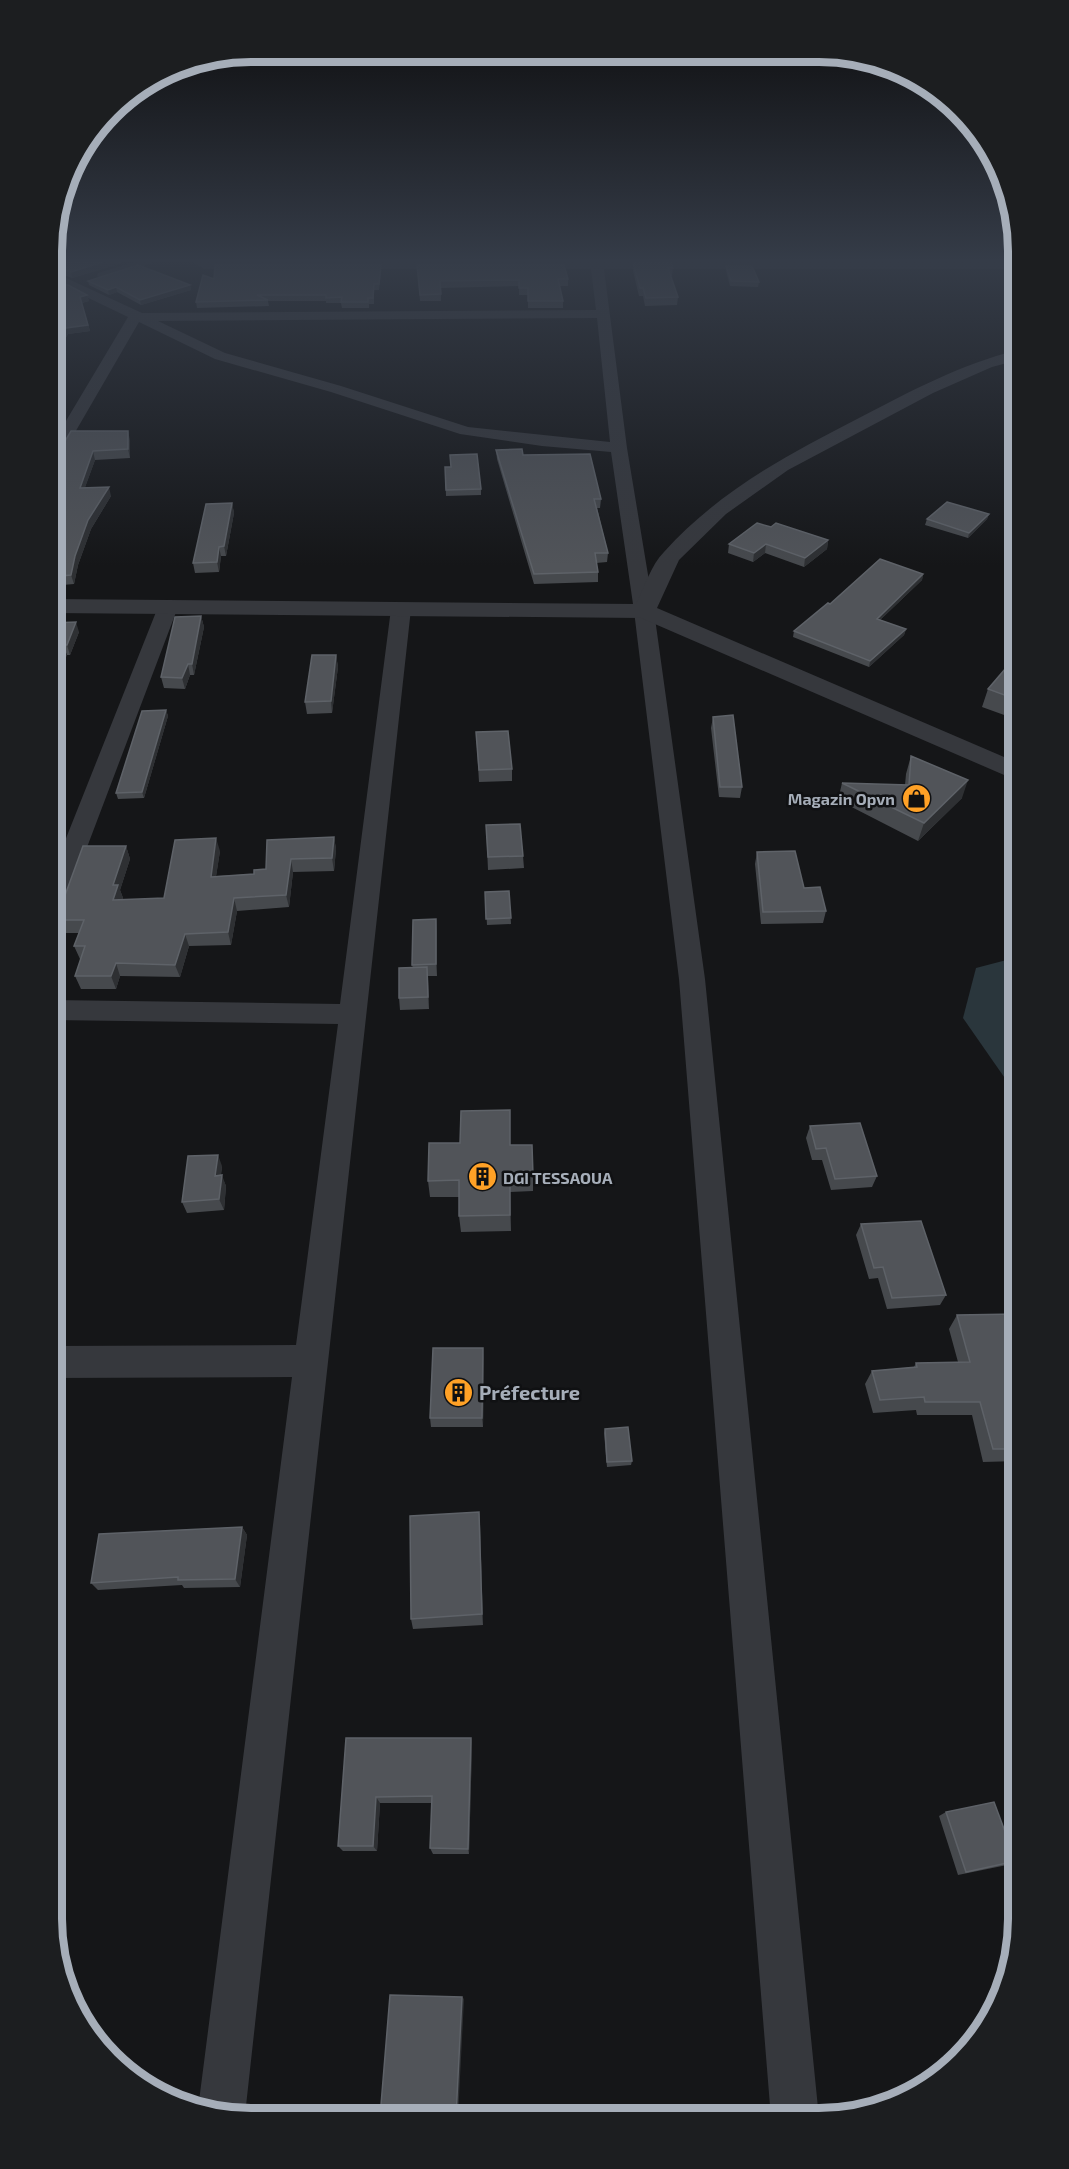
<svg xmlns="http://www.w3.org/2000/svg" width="1069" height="2169" viewBox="0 0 1069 2169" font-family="'Exo 2',sans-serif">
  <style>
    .water { fill: #2a363c }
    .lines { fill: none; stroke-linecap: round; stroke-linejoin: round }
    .minor { fill: #36383d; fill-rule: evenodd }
    .tertiary { fill: #36383d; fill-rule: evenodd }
    .wall { fill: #46494d }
    .shaded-wall { fill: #2e3033 }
    .building { fill: #515459; stroke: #5e6268; stroke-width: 1.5 }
    .labels { text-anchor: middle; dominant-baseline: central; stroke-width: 5; stroke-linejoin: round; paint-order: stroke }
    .poi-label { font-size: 16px; font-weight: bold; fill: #a6aeb9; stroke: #101113; text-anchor: end }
    .near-poi-label { font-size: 20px; font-weight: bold; fill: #a6aeb9; stroke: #101113; text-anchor: start }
    .rim { fill: none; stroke: #a6aeb9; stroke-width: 8 }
  </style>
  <rect width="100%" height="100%" fill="#151618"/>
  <path class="water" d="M1018 957V1097L963 1018 976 968Z"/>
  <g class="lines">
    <path class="minor" d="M134 262H155L103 280 97 276 98 273Z
      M192 262H1018V269H604L627 448 654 611 705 979 819 2118H771L679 979 634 611 611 452 542 446 460 434 331 392 215 359 139 322 59 460 51 465V446L128 317 51 280V271L142 313 596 310 591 269H204ZM597 318 610 442 468 427 341 386 225 353 158 321Z
      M168 601 175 603 178 607 64 908 60 914 51 917V876L158 607 161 603Z
      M401 603 408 605 411 609 245 2115 224 2116 198 2109 292 1377 51 1378V1346L296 1345 338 1024 51 1020V1000L340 1004 391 609 394 605Z"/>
    <path class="tertiary" d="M1018 350V360L992 367 933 393 788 470 726 514 679 560 657 608 1018 763V781L641 618 51 613V599L636 604C644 588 651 565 664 552 719 491 787 455 859 418 911 391 961 364 1018 350Z"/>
  </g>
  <path class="wall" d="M51 262H122V263L72 278 51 270Z
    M633 263 673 268 672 276H671L678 297 677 305 645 306 643 296H639L633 271Z
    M417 265 568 279V286H559L563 301V308H528V295H519V286L441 288V301H420Z
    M726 266 759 282 758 287 730 286 726 271Z
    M381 271 379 290H374V304H369V308H342L341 303H326V301H268L269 306 197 308 196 302 214 279Z
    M51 277 53 278 55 284 54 285 87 295 89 301 82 303 90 331 68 334 61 346 51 341Z
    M88 281 190 285 191 290 141 305 117 292 109 295 89 285Z
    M1009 420H1018V457L1006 428Z
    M130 440V458L95 460 85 487 111 496 91 529 78 565 74 584 51 586V488L62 461H61L58 453Z
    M496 450 523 455 601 499 600 508H597L608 553 607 562 596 563 598 572V582L534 584 497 459Z
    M445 467 481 489V495L446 496Z
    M232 503 234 513 226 556H221L219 572 195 573 193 563Z
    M989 514 987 519 968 538 925 525 927 519Z
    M828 540 827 549 804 567 765 553 753 562 728 553 729 544Z
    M923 574 922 580 880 620 906 629 904 635 869 667 793 637 794 631 830 604Z
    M201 616 204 627 194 675H190L185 689 164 688 161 677Z
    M51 623 79 632 70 655H67Z
    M1018 654V720L982 707 988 689Z
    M336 655 338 667 332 713 307 714 305 702Z
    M166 710 168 716 144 798 118 799 116 793Z
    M713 717 742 787 740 798 719 797 711 728Z
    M476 732 512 769V781L479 782Z
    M911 756 962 798 918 841 838 800 842 783 905 785 906 774Z
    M486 825 523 856 524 868 488 870Z
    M334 837 336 849 334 871 293 872 289 907 237 911 231 945 189 946 180 977 120 976 116 989H81L75 976 81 959H80L74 946 79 933H61L56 920 126 846 130 859 120 890 123 898 122 900 164 898 220 851 216 876 254 874 266 869Z
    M757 852 804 888 826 911 823 923 761 924 755 864Z
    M509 891 511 924 487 925 485 892Z
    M437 931V976H428L429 1009 400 1010 399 998 413 968 412 965Z
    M810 1126 877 1176 872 1187 831 1190 822 1160H812L806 1138Z
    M510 1145 533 1175V1191L510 1192 511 1231 461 1232 459 1216V1197H430L428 1181Z
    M222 1166 221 1175 226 1186 224 1210 187 1213 182 1202Z
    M861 1224 946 1295 940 1305 887 1309 878 1278 869 1279 856 1235Z
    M1018 1314V1461L983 1462 972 1415H917L916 1410 873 1413 865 1384 872 1371 914 1367 916 1363 958 1362 949 1329 957 1315Z
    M484 1358 483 1427H431L430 1418Z
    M605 1429 632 1461 631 1465 607 1467 604 1433Z
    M480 1524 483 1625 413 1629 411 1619Z
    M242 1527 247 1535 240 1587 184 1588 182 1585 98 1590 91 1583Z
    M346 1738H471L472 1746 469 1854H433L430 1848 432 1803H380L377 1851H343L338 1846Z
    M946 1812 1016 1861 1007 1865 958 1875 939 1816Z
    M993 2012 983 2030 979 2013Z"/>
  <path class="shaded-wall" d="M103 262 122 263 72 278 71 272Z
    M381 265V271L379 290V284Z
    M190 285 191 290 141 305 140 300Z
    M116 287 117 292 109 295 108 290Z
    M87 295 89 301 81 303 80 297Z
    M88 325 90 331 68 334 61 346 59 340 66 328Z
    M128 431 130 440V458L128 449Z
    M93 451 95 460 82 496 80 488Z
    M109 487 111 496 91 529 78 565 74 584 71 575 75 556 88 520Z
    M232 503 234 513 226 556 224 546Z
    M989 514 987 519 968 538 969 533Z
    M828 540 827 549 804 567 805 558Z
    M766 544 765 553 753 562 754 553Z
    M219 547 221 556 219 572 217 562Z
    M923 574 922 580 875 625 877 619Z
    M201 616 204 627 194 675 192 664Z
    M76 622 79 632 70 655 67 645Z
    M906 629 904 635 869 667 870 661Z
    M63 645 67 655 51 692V673Z
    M336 655 338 667 332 713 331 701Z
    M188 664 190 675 185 689 182 678Z
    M166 710 168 716 144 798 142 792Z
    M968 780 962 798 918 841 924 823Z
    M334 837 336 849 334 871 332 858Z
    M216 838 220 851 214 890 211 877Z
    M126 846 130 859 120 890 123 898 118 913 113 900V885Z
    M291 859 293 872 289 907 286 895Z
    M234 898 237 911 231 945 228 932Z
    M436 919 437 931V976L436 964Z
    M185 934 189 946 180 977 175 965Z
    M116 963 120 976 116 989 111 976Z
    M427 967 428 979 429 1009 428 997Z
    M218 1155 222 1166 219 1187 215 1176Z
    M222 1175 226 1186 224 1210 219 1199Z
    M483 1348 484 1358 483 1427 482 1418Z
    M479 1512 480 1524 483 1625 482 1614Z
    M242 1527 247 1535 240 1587 235 1579Z
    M52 1540 60 1548 53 1588 51 1586V1546Z
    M471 1738 472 1746 469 1854 468 1849Z
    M376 1797 380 1803 377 1851 373 1846Z
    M462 1997 464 1999 458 2117H456Z"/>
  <path class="building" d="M51 262H103L71 272 51 265Z
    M633 263H671L673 268H668L678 297 646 298 643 288H640Z
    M138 265 190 285 140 300 116 287 108 290 88 281Z
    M215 265H381L379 284H374L373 298H368V302H341L342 297 326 298V295H257L268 300 196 302 203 275 214 279Z
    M417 265H564L568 279H558L563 301H528V288H519V280L440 281 441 294 420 295Z
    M726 266H752L759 282 731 281Z
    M51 281 53 285H68L87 295 80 297 88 325 66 328 59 340 51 336Z
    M1009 420H1018V443Z
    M71 431H128V449L93 451 80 488 109 487 88 520 75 556 71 575 51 577V488L65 453H58Z
    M522 449 523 455 590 454 601 499H594L608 553H595L598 572 534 574 496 450Z
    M477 454 481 489 446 490 445 467H451L450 455Z
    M947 502 989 514 969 533 927 519Z
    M232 503 224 546 219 547 217 562 193 563 206 504Z
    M757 523 771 527 776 523 828 540 805 558 766 544 754 553 729 544Z
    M880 559 923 574 877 619 906 629 870 661 794 631 828 603 830 604Z
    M201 616 192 664H188L182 678 161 677 175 617Z
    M76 622 67 645H63L51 673V623Z
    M1018 654V700L988 689Z
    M312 655H336L331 701 305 702Z
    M166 710 142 792 116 793 142 711Z
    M733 715 742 787H720L713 717Z
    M508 731 512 769 479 770 476 732Z
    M911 756 968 780 924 823 842 783 909 785Z
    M520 824 523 856 488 857 486 825Z
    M334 837 332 858 291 859 286 895 234 898 228 932 185 934 175 965 116 963 111 976H75L85 946H74L84 920H56L83 846H126L113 885H118L113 900 164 898 175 840 216 838 211 877 254 874V870L266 869 267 840Z
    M795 851 804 888 820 887 826 911 763 912 757 852Z
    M509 891 511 918 486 919 485 892Z
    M436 919V964L412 965 413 920Z
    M427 967 428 997 399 998V968Z
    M510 1110V1145H532L533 1175 510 1176V1215L459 1216V1180L428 1181 429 1143H460L461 1111Z
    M860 1123 877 1176 835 1179 826 1148 816 1149 810 1126Z
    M218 1155 215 1176 222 1175 219 1199 182 1202 188 1156Z
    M921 1221 946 1295 892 1298 883 1267 874 1268 861 1224Z
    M1018 1314V1449H993L980 1402H925L924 1397 880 1400 872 1371 917 1367 916 1363 970 1362 957 1315Z
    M433 1348H483L482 1418H430Z
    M628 1427 632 1461 607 1462 605 1429Z
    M479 1512 482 1614 411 1619 410 1516Z
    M242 1527 235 1579 178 1580V1577L91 1583 99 1534Z
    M346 1738H471L468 1849 430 1848 432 1796 376 1797 373 1846H338Z
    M994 1802 1016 1861 966 1872 946 1812Z
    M390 1995 462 1997 456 2117H380Z
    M988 2012H993L989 2018Z"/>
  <linearGradient id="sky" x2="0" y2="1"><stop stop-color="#0c0c0d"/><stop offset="0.46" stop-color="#353c48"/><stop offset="1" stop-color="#353c48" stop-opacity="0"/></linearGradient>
  <rect width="1069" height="566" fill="url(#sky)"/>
  <defs>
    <symbol id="shop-disc" viewBox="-11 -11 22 22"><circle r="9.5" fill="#ffa126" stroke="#101113"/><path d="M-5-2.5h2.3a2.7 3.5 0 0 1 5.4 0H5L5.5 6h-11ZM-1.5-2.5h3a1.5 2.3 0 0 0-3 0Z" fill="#111"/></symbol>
    <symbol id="building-disc" viewBox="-11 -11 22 22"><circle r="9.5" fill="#ffa126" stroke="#101113"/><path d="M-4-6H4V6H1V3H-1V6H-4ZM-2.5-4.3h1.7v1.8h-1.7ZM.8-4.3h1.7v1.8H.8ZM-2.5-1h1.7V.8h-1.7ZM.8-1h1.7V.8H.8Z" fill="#111"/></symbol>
  </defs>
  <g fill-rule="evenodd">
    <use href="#shop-disc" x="900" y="782" width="33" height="33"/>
    <use href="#building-disc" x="466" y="1160" width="33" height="33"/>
    <use href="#building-disc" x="442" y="1376" width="33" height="33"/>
  </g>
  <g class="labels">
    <g class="poi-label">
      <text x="895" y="798">Magazin Opvn</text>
      <text x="503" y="1177" text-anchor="start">DGI TESSAOUA</text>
    </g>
    <g class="near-poi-label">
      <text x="479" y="1392">Préfecture</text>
    </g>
  </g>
  <path d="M0 0H1069V2169H0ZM251 62H819A189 189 0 0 1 1008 251V1919A189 189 0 0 1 819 2108H251A189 189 0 0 1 62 1919V251A189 189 0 0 1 251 62Z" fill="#1c1e20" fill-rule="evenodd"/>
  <path class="rim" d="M251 62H819A189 189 0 0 1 1008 251V1919A189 189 0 0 1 819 2108H251A189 189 0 0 1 62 1919V251A189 189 0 0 1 251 62Z"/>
</svg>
